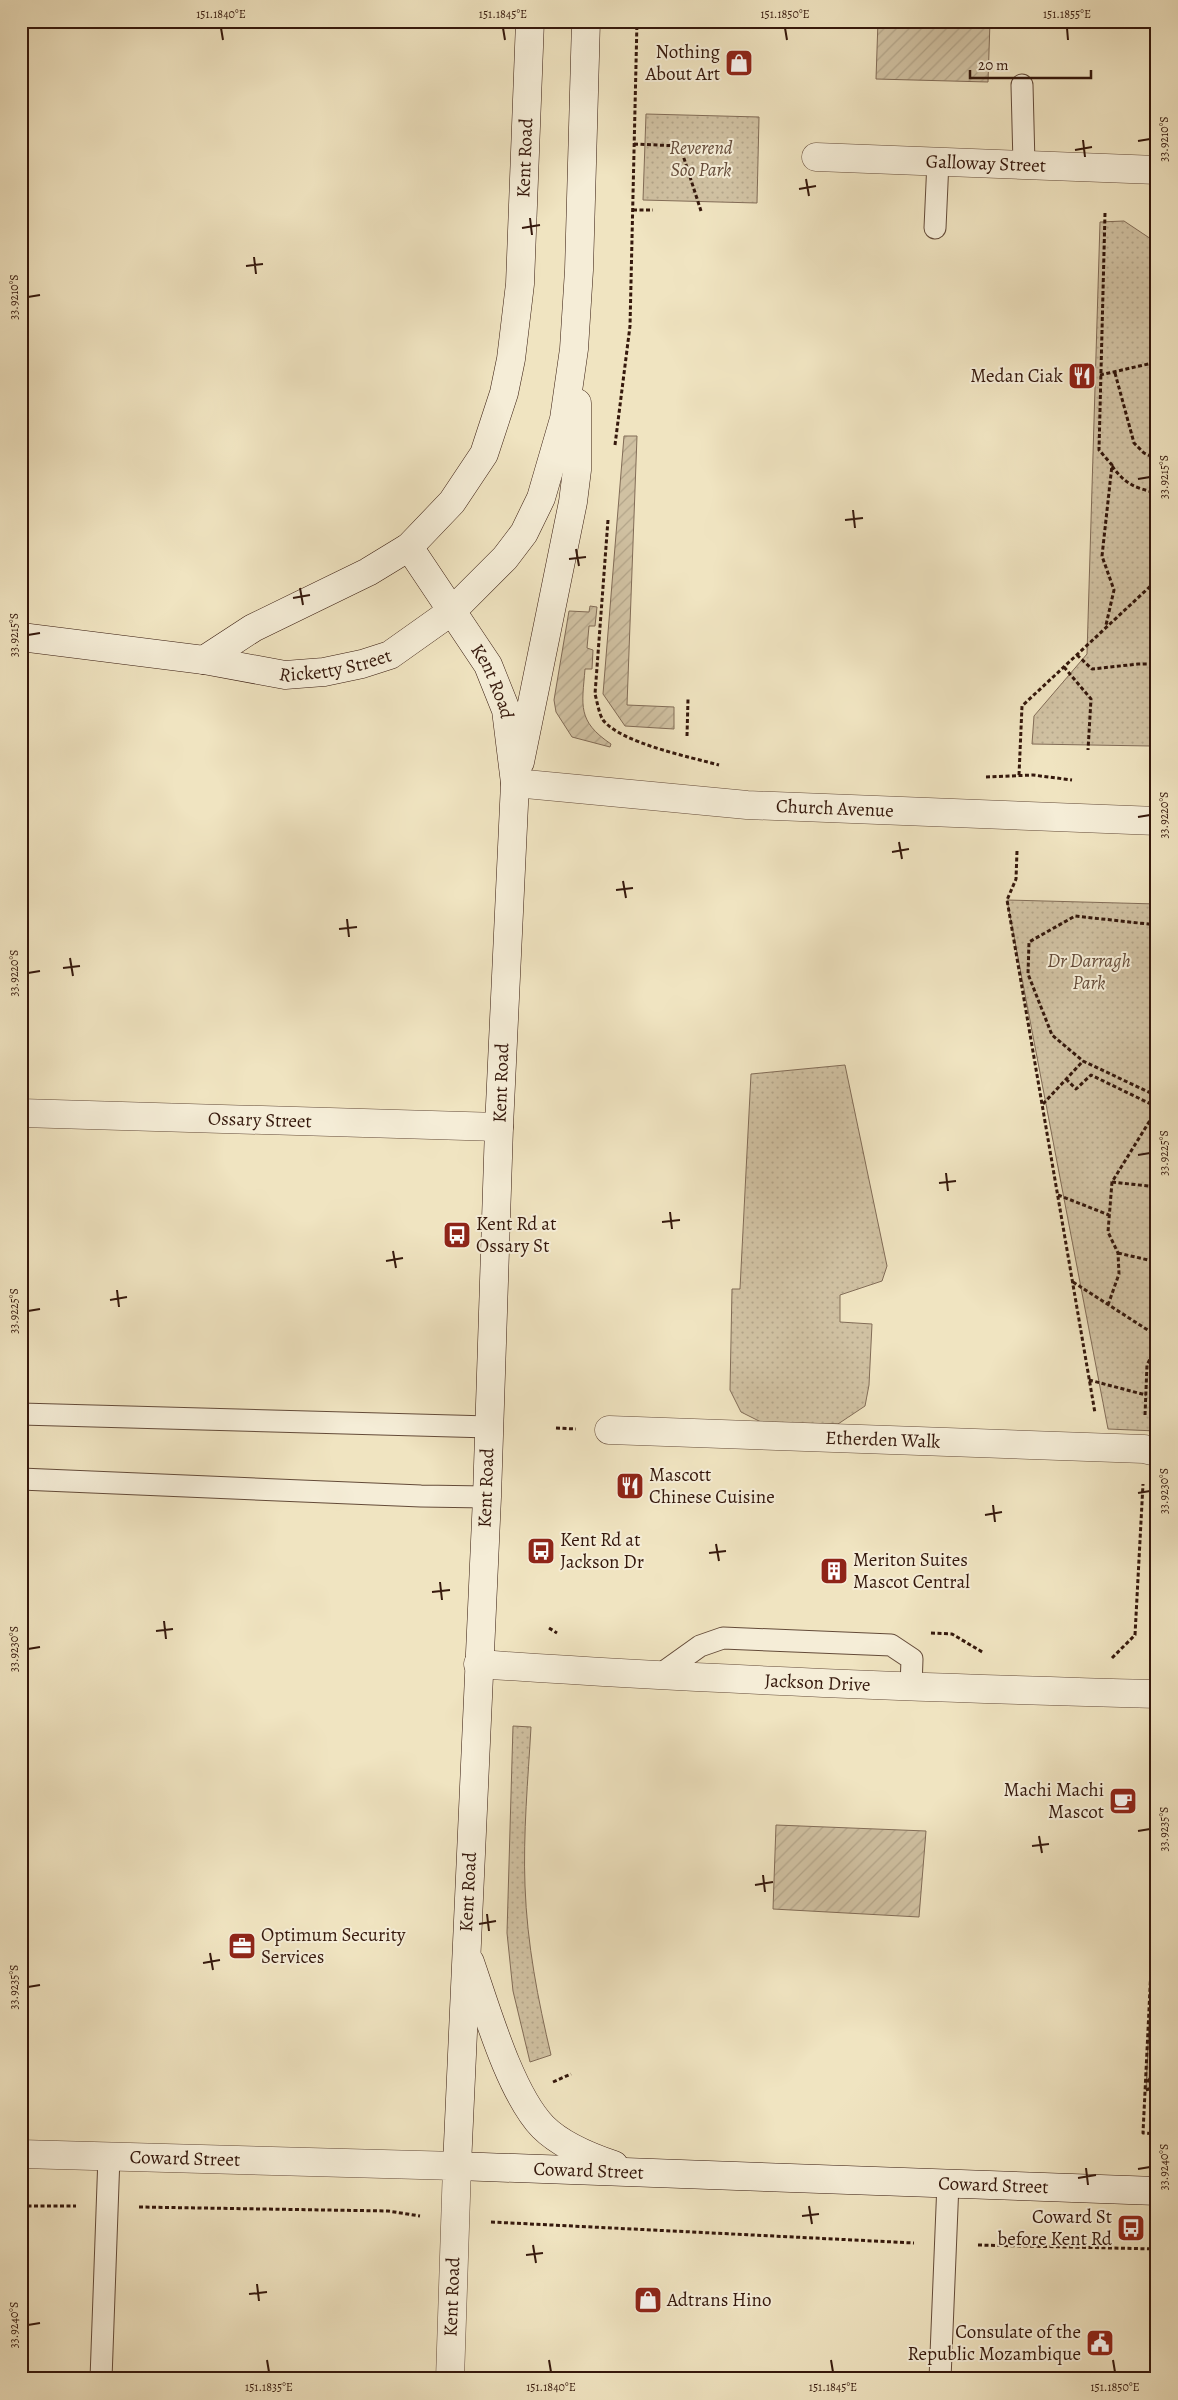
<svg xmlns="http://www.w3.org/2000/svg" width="1178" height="2400" viewBox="0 0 1178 2400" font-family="Alegreya,serif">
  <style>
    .grass { fill: url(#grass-dots); stroke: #826c57 }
    .garden { fill: url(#garden-furrows); stroke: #826c57 }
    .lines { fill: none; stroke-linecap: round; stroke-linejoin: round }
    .service-casing { stroke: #644b39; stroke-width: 23 }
    .pedestrian-casing { stroke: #644b39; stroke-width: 29 }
    .minor-casing { stroke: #644b39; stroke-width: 29 }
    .secondary-casing { stroke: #35180c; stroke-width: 29 }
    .path { stroke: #35180c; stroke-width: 3; stroke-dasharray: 4 2.5; stroke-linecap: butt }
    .service { stroke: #f5edd7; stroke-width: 21 }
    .pedestrian { stroke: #f5edd7; stroke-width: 28 }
    .minor { stroke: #f5edd7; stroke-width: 28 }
    .secondary { stroke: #f5edd7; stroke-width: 28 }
    .ticks { fill: none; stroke: #35180c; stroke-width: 2 }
    .labels { text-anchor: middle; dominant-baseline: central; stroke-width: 4; stroke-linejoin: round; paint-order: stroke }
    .poi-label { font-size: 19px; fill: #35180c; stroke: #f5edd7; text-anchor: start }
    .park-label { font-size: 19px; font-style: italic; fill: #644b39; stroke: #f5edd7 }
    .street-label { font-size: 19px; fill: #35180c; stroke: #f5edd7 }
    .neatline { fill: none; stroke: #35180c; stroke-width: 2 }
    .ticks-label { font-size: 12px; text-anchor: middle; fill: #35180c }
  </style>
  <defs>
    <pattern id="grass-dots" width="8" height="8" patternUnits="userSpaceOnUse" patternTransform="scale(1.25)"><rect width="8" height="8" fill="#d0c1a2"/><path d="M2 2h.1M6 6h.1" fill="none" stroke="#b3a58a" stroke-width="1.8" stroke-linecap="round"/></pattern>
    <pattern id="garden-furrows" width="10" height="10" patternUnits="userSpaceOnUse" patternTransform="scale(1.25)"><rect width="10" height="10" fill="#d0c1a2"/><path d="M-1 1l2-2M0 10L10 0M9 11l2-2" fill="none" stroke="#b3a58a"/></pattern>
  </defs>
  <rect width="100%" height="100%" fill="#f0e4c1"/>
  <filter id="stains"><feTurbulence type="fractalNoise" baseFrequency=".004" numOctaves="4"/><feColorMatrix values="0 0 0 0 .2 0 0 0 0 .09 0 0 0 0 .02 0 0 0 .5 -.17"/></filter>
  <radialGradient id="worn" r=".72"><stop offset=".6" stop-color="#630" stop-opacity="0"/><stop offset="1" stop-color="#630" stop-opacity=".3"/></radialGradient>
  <path class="grass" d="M646 114 759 117 757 203 643 200Z
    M1124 221 1157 243V492L1150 746 1032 744 1034 716 1087 654 1100 222Z
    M1007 900 1157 904V1431L1108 1429Z
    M845 1065 887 1266 882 1281 840 1295V1322L872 1324 869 1385 865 1406 838 1424H765L741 1412 730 1390 732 1289H740L751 1074Z
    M513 1726 531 1727C528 1780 523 1833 525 1886 527 1944 538 2000 551 2055L530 2062 513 1991 507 1933Z
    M1157 1845V2091L1146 2090Z"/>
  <path class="garden" d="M878 21H990L988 82 876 79Z
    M624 436H637L627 705 674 707V729L625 726 603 694Z
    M590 606 597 607 595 626H589L587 648 593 650 592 669H585C582 706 577 721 611 744L610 747 572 737 556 712 554 700 569 611 589 612Z
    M776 1825 926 1831 919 1917 773 1909Z"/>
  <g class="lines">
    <defs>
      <path id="service" d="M1022 85 1024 164
        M935 228 938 161
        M21 1414 489 1427
        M21 1479 421 1496 487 1497
        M658 1676 700 1646 723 1638 891 1645 912 1659 911 1687
        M101 2379 109 2156
        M940 2379 948 2183"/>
      <g id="pedestrian">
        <path id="s1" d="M609 1430 1144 1449 1157 1452"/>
      </g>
      <g id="minor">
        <path id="s2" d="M816 157 1157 170"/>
        <path id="s3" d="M515 783 747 805 1157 821"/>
        <path id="s4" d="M21 1113 499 1127"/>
        <path id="s5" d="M478 1664C704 1680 930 1688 1157 1694"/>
        <path id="s6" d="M21 2154 457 2166 450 2379"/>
      </g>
      <g id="secondary">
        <path id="s7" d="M409 547 488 665 506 710 515 783 499 1127 487 1497 457 2166 1157 2191"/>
        <path id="s8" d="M21 637 204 660 285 675 324 672 362 664 390 655 452 611 505 558 524 533 541 498 564 419 574 349 579 270 586 21"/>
        <path id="s9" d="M204 660 253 628 368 572 409 547 452 502 484 454 504 393 511 359 520 284 530 21"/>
        <path d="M520 762 573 502 577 470V403"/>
        <path d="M470 1962C486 2008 510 2093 543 2127 561 2145 590 2157 614 2165"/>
      </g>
    </defs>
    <use href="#service" class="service-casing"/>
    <use href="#pedestrian" class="pedestrian-casing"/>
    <use href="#minor" class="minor-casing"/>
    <use href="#secondary" class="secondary-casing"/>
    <path class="path" d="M634 144 680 146 701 211
      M633 210H653
      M1105 213 1099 450 1112 465 1102 556 1114 590 1106 625
      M1115 373 1134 443 1144 453 1157 459
      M1100 375 1157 362
      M615 445 630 326 637 21
      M1112 466C1125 484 1135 488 1157 493
      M608 520 595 694C597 701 599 714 603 720 621 743 690 757 719 765
      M1077 655 1092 669 1138 664H1157
      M1064 667 1091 699 1088 750
      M687 736 688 699
      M1019 775 1022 706 1157 580
      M986 777 1033 775 1072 780
      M1017 851 1016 879 1007 900 1095 1413
      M1157 925 1075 916 1029 942 1028 974 1052 1035 1083 1061 1157 1096
      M1066 1079 1076 1089 1091 1075 1157 1107
      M1043 1104 1083 1061
      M1112 1182 1157 1187
      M1058 1195 1109 1215
      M1118 1253 1157 1262
      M1073 1282 1157 1336
      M1108 1305 1119 1274 1118 1253 1108 1232 1112 1182 1157 1109
      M1089 1380 1146 1395
      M1145 1415 1147 1365 1157 1345
      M556 1428 576 1429
      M549 1628 557 1633
      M931 1633 952 1634 984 1653
      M1112 1658 1135 1635 1143 1484
      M1157 1845 1143 2133 1157 2134
      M553 2082 571 2074
      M1147 2082 1157 2071
      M1146 2090 1157 2086
      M21 2206H76
      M139 2207 388 2211 420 2216
      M491 2222 914 2243
      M978 2245 1157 2249"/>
    <use href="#service" class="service"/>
    <use href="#pedestrian" class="pedestrian"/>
    <use href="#minor" class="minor"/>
    <use href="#secondary" class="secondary"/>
  </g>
  <path class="ticks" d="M221 28 223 40M503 28 505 40M785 28 787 40M1067 28 1068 40M1083 140 1085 157M1138 141 1150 139M1075 150 1092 147M806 179 809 196M799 189 816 186M530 218 532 235M522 228 540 225M254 257 256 274M246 266 263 264M28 297 40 295M1138 479 1150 477M853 510 855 528M845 520 863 518M576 549 579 566M569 559 586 557M300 588 303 605M293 598 310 595M28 635 40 633M1138 817 1150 815M899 842 902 859M892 852 909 849M623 881 626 898M616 890 633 888M347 919 349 937M339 929 357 927M70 958 73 976M63 968 80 966M28 973 40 971M1138 1155 1150 1153M946 1173 948 1191M939 1183 956 1181M670 1212 672 1229M662 1222 680 1220M393 1251 396 1268M386 1261 403 1258M117 1290 119 1307M110 1300 127 1297M28 1311 40 1309M1138 1493 1150 1491M993 1505 995 1522M985 1515 1002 1512M716 1544 719 1561M709 1553 726 1551M440 1582 442 1600M432 1592 450 1590M164 1621 166 1639M156 1631 173 1629M28 1649 40 1647M1138 1831 1150 1829M1039 1836 1042 1853M1032 1846 1049 1844M763 1875 765 1892M755 1885 773 1882M487 1914 489 1931M479 1924 496 1921M210 1953 213 1970M203 1963 220 1960M28 1987 40 1985M1086 2168 1088 2185M1138 2169 1150 2167M1078 2178 1096 2175M809 2206 812 2224M802 2216 819 2214M533 2245 536 2263M526 2255 543 2253M257 2284 259 2301M249 2294 267 2292M28 2325 40 2323M267 2360 269 2372M549 2360 551 2372M831 2360 833 2372M1113 2360 1115 2372"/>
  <defs>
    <symbol id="shop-square" viewBox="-11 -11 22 22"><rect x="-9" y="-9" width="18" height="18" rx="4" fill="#8f2418" stroke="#f5edd7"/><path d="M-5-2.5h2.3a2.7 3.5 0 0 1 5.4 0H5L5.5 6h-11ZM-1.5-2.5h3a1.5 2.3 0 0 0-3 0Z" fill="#fff"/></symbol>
    <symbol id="restaurant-square" viewBox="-11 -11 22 22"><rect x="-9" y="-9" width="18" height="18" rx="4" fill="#8f2418" stroke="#f5edd7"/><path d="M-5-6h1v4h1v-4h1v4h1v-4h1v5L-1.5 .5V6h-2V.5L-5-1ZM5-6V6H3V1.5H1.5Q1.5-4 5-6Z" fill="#fff"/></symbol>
    <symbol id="bus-square" viewBox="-11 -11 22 22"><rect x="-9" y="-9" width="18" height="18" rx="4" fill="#8f2418" stroke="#f5edd7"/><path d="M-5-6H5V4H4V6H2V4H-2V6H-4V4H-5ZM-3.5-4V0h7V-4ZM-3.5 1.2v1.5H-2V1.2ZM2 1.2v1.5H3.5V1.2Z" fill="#fff"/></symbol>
    <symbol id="building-square" viewBox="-11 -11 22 22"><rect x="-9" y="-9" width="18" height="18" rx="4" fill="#8f2418" stroke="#f5edd7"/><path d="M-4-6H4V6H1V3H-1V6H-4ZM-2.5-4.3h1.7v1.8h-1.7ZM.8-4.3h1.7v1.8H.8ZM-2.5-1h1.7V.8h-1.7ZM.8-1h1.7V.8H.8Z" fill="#fff"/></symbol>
    <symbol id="cafe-square" viewBox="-11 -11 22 22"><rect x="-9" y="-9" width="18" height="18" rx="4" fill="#8f2418" stroke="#f5edd7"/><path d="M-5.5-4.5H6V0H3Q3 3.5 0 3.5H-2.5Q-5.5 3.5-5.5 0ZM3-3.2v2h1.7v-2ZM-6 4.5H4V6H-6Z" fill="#fff"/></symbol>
    <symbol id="office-square" viewBox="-11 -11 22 22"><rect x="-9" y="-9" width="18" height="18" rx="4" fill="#8f2418" stroke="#f5edd7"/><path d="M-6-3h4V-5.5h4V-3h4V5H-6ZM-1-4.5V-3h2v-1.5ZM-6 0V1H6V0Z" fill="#fff"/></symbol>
    <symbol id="civic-square" viewBox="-11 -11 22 22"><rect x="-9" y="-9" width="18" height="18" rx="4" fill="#8f2418" stroke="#f5edd7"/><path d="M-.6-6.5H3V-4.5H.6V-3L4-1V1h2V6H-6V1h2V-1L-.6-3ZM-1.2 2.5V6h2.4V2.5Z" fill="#fff"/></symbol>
  </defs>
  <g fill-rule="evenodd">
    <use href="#shop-square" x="723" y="47" width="32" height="32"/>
    <use href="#restaurant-square" x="1066" y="360" width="32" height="32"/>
    <use href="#bus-square" x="441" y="1219" width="32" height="32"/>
    <use href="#restaurant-square" x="614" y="1470" width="32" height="32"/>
    <use href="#bus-square" x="525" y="1535" width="32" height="32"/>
    <use href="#building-square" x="818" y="1555" width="32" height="32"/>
    <use href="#cafe-square" x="1107" y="1785" width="32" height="32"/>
    <use href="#office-square" x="226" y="1930" width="32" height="32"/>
    <use href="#bus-square" x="1115" y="2212" width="32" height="32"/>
    <use href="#shop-square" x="632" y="2284" width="32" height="32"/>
    <use href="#civic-square" x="1084" y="2327" width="32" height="32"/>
  </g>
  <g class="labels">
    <g class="poi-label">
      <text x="720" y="52" text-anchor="end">Nothing<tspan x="720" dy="22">About Art</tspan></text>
      <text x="1063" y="376" text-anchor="end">Medan Ciak</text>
      <text x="476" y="1224">Kent Rd at<tspan x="476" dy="22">Ossary St</tspan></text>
      <text x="649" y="1475">Mascott<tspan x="649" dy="22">Chinese Cuisine</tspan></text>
      <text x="560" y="1540">Kent Rd at<tspan x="560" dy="22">Jackson Dr</tspan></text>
      <text x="853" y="1560">Meriton Suites<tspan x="853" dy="22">Mascot Central</tspan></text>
      <text x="1104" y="1790" text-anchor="end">Machi Machi<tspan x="1104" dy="22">Mascot</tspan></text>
      <text x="261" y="1935">Optimum Security<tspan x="261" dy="22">Services</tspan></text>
      <text x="1112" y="2217" text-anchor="end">Coward St<tspan x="1112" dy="22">before Kent Rd</tspan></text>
      <text x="667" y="2300">Adtrans Hino</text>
      <text x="1081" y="2332" text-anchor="end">Consulate of the<tspan x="1081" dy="22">Republic Mozambique</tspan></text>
    </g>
    <g class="park-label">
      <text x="701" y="148">Reverend<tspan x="701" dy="22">Soo Park</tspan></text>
      <text x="1089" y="961">Dr Darragh<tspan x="1089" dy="22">Park</tspan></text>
    </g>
    <g class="street-label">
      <text stroke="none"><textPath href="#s9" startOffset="655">Kent Road</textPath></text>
      <text stroke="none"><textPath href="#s2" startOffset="170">Galloway Street</textPath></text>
      <text stroke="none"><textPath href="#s8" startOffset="318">Ricketty Street</textPath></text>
      <text stroke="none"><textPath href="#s7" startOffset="159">Kent Road</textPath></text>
      <text stroke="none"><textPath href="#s3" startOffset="321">Church Avenue</textPath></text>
      <text transform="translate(501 1083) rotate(-88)">Kent Road</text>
      <text stroke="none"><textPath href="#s4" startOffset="239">Ossary Street</textPath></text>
      <text stroke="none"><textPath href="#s1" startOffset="274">Etherden Walk</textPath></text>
      <text transform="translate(486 1488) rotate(-88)">Kent Road</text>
      <text stroke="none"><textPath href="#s5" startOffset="340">Jackson Drive</textPath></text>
      <text transform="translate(468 1892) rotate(-87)">Kent Road</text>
      <text stroke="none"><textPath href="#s6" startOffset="164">Coward Street</textPath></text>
      <text stroke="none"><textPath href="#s7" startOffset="1780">Coward Street</textPath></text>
      <text stroke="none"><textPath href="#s7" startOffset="2185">Coward Street</textPath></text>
      <text transform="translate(452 2297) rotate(-88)">Kent Road</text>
    </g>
  </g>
  <rect width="1178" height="2400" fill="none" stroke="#f0e4c1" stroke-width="55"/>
  <path d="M970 70v8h121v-8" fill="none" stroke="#35180c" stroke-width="2.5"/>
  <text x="978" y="70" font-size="15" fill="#35180c" stroke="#f5edd7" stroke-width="4" paint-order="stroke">20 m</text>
  <rect x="28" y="28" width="1122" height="2344" class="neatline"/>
  <g class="ticks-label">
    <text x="221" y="18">151.1840°E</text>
    <text x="503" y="18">151.1845°E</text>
    <text x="785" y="18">151.1850°E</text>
    <text x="1067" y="18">151.1855°E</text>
    <text transform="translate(1164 139) rotate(-90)" y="4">33.9210°S</text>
    <text transform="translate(14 297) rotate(-90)" y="4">33.9210°S</text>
    <text transform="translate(1164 477) rotate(-90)" y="4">33.9215°S</text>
    <text transform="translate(14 635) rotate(-90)" y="4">33.9215°S</text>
    <text transform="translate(1164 815) rotate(-90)" y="4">33.9220°S</text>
    <text transform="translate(14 973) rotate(-90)" y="4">33.9220°S</text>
    <text transform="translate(1164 1153) rotate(-90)" y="4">33.9225°S</text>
    <text transform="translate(14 1311) rotate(-90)" y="4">33.9225°S</text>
    <text transform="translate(1164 1491) rotate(-90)" y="4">33.9230°S</text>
    <text transform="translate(14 1649) rotate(-90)" y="4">33.9230°S</text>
    <text transform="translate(1164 1829) rotate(-90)" y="4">33.9235°S</text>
    <text transform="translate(14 1987) rotate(-90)" y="4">33.9235°S</text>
    <text transform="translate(1164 2167) rotate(-90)" y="4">33.9240°S</text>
    <text transform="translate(14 2325) rotate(-90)" y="4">33.9240°S</text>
    <text x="269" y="2391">151.1835°E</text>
    <text x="551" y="2391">151.1840°E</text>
    <text x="833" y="2391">151.1845°E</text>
    <text x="1115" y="2391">151.1850°E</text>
  </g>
  <rect width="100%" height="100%" filter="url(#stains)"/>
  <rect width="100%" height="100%" fill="url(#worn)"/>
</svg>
